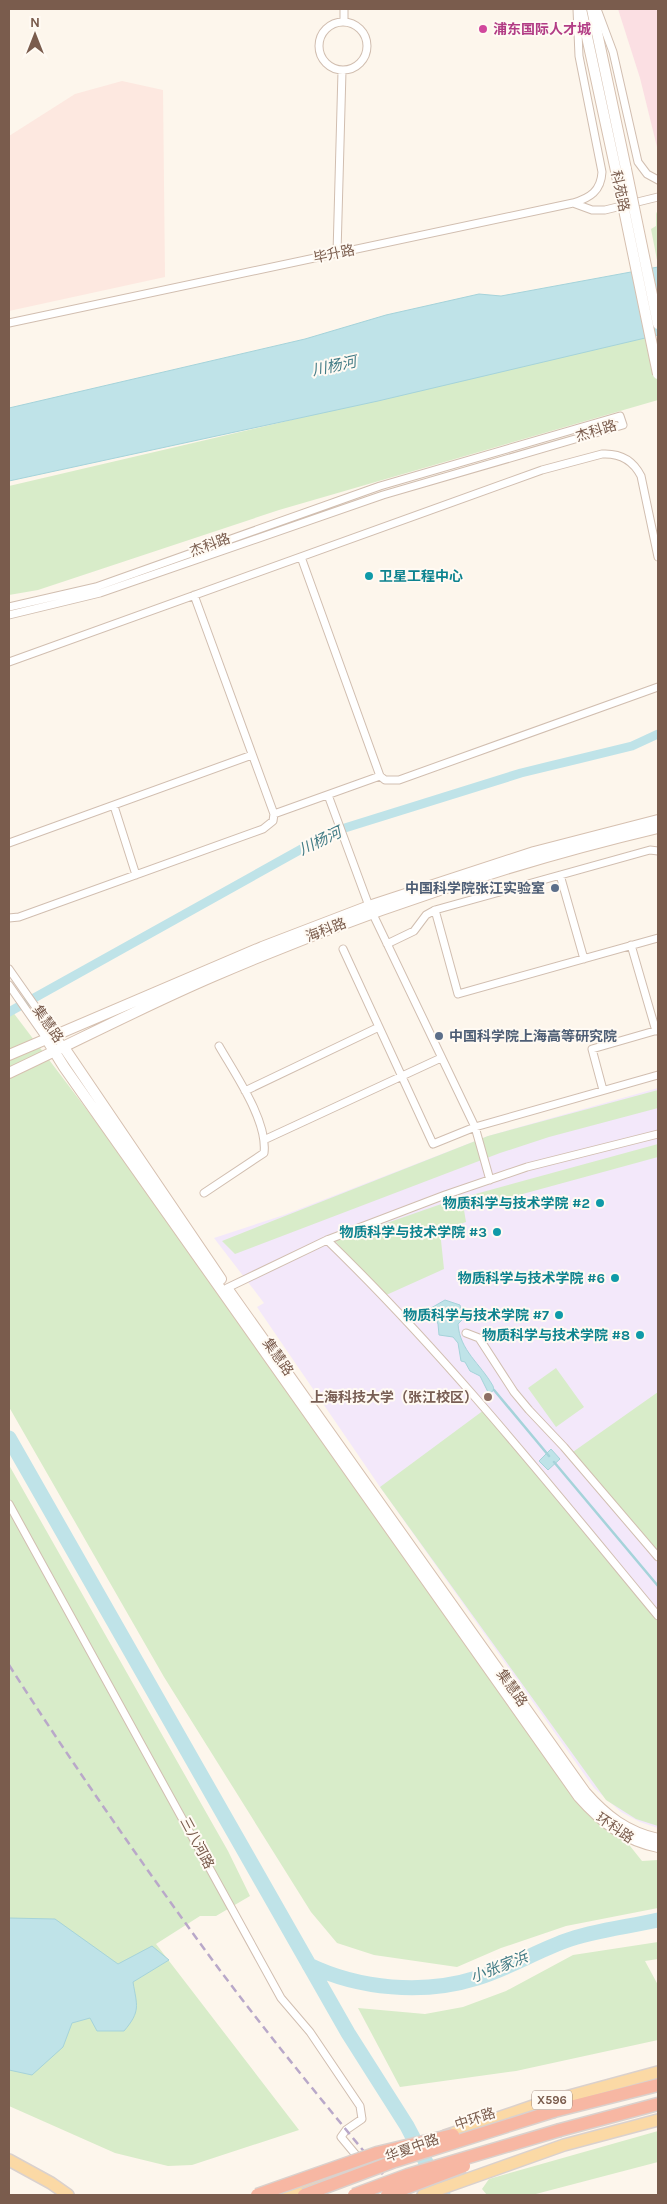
<svg xmlns="http://www.w3.org/2000/svg" width="667" height="2204" viewBox="0 0 667 2204" font-family="Karla,'Noto Sans SC',sans-serif">
  <style>
    .commercial { fill: #fde8e0 }
    .education { fill: #f3e8fa }
    .medical { fill: #fbdfe3 }
    .green { fill: #d8ecc9 }
    .water { fill: #bfe3e8; stroke: #a5d3da }
    .lines { fill: none; stroke-linecap: round; stroke-linejoin: round }
    .stream { stroke: #a5d3da; stroke-width: 2.5 }
    .canal { stroke: #bfe3e8; stroke-width: 9 }
    .river { stroke: #bfe3e8; stroke-width: 15 }
    .street-casing { stroke: #d1beb0; stroke-width: 9 }
    .secondary-casing { stroke: #d6c0b0; stroke-width: 12 }
    .primary-casing { stroke: #dad1cd; stroke-width: 14 }
    .highway-casing { stroke: #dad1cd; stroke-width: 15 }
    .street { stroke: #fff; stroke-width: 7 }
    .secondary { stroke: #fff; stroke-width: 10 }
    .primary { stroke: #fbd9a5; stroke-width: 11 }
    .highway { stroke: #f7b7a3; stroke-width: 12 }
    .rail { stroke: #b9a8c9; stroke-width: 2.5; stroke-dasharray: 8 5; stroke-linecap: butt }
    .secondary-bridge-casing { stroke: #d6c0b0; stroke-width: 12; stroke-linecap: butt }
    .highway-bridge-casing { stroke: #dad1cd; stroke-width: 15; stroke-linecap: butt }
    .secondary-bridge { stroke: #fff; stroke-width: 10 }
    .highway-bridge { stroke: #f7b7a3; stroke-width: 12 }
    .hotel-dot { fill: #d1479c; stroke: #fffaf3; stroke-width: 2 }
    .culture-dot { fill: #0f9aa8; stroke: #fffaf3; stroke-width: 2 }
    .service-dot { fill: #5c6f8a; stroke: #fffaf3; stroke-width: 2 }
    .education-dot { fill: #8d6e63; stroke: #fffaf3; stroke-width: 2 }
    .labels { text-anchor: middle; dominant-baseline: central; stroke-width: 4; stroke-linejoin: round; paint-order: stroke }
    .shield { fill: #fffaf3; stroke: #a28b7f; stroke-width: 1 }
    .shield-label { font-size: 12px; font-weight: bold; fill: #7a5c4d }
    .hotel-label { font-size: 14px; font-weight: bold; fill: #b23c85; stroke: #fffaf3; text-anchor: start }
    .street-label { font-size: 14px; fill: #7a5c4d; stroke: #fffaf3 }
    .culture-label { font-size: 14px; font-weight: bold; fill: #0d838f; stroke: #fffaf3; text-anchor: end }
    .service-label { font-size: 14px; font-weight: bold; fill: #4e5e75; stroke: #fffaf3; text-anchor: end }
    .education-label { font-size: 14px; font-weight: bold; fill: #785e54; stroke: #fffaf3; text-anchor: end }
    .water-label { font-size: 15px; font-style: italic; fill: #437c86; stroke: #fffaf3 }
  </style>
  <rect width="100%" height="100%" fill="#fdf6ec"/>
  <path class="commercial" d="M122 81 163 90 165 277 9 311V136L75 94Z"/>
  <path class="education" d="M658 1088V1828L640 1822 621 1812 594 1788 380 1487 257 1307 264 1303 214 1238 284 1215 488 1136Z"/>
  <path class="medical" d="M618 9H658V151L640 78Z"/>
  <path class="green" d="M658 209V260H657L651 229 656 226V214Z
    M650 336 658 374V400L279 510 38 590 9 595V486Z
    M9 1007 194 1251 489 1669 642 1861 658 1860V1908L566 1926 501 1948 457 1967 374 1955 337 1943 311 1912 164 1677 9 1407Z
    M658 1090V1108L549 1137 500 1153 235 1254 222 1241 488 1136Z
    M658 1144V1157L464 1210 466 1222 440 1231 444 1269 384 1296 335 1241 450 1201Z
    M556 1368 584 1407 556 1427 528 1388Z
    M658 1392V1557L570 1454Z
    M484 1410 658 1616V1826L636 1819 606 1800 380 1487Z
    M9 1465 228 1851 250 1896 216 1916H200L156 1944 299 2130 192 2165 168 2166 115 2153 9 2106Z
    M658 1942V1959L645 1961 658 1985V2040L516 2071 400 2087 358 2008 425 2014 463 2007 506 1991 573 1955Z
    M658 2131V2162L532 2195H487L482 2189 489 2179Z"/>
  <path class="water" d="M658 267V335L378 401 9 481V408L305 339 386 315 479 294 501 296Z
    M445 1300 460 1305 463 1319 458 1324C460 1351 480 1363 493 1386L494 1390 489 1394 480 1376 470 1371 465 1362 461 1361 458 1343 453 1337 439 1335 438 1324 431 1308Z
    M551 1449 560 1459 548 1470 539 1461Z
    M9 1918 55 1919 118 1964 152 1946 169 1960 133 1982C137 2006 141 2011 124 2031H97L90 2018 72 2023 63 2047 32 2075 9 2070Z"/>
  <g class="lines">
    <path class="stream" d="M494 1390 549 1456
      M554 1462 658 1586"/>
    <path class="canal" d="M9 1012 332 832 521 773 632 746 658 734"/>
    <path class="river" d="M9 1438 348 2033 407 2126 443 2195
      M309 1965C359 1989 423 1995 477 1978 507 1969 535 1952 565 1941 594 1930 628 1927 658 1920"/>
    <defs>
      <path id="street" d="M597 9 613 52 638 162 647 174 658 180
        M344 21V9
        M319 46a24 24 0 1 1 48 0a24 24 0 1 1-48 0Z
        M573 203C590 198 601 191 602 172L579 56 577 9
        M337 253 342 71
        M9 323 573 203 592 210H605L658 197
        M301 557 380 776 385 780H399L658 687
        M9 607 96 587 380 486 620 416 623 425 383 495 100 593 9 615
        M9 662 542 470 602 454C620 453 633 460 641 476L658 557
        M328 795 369 906 475 1127 490 1180
        M114 806 136 875
        M274 814 380 776
        M9 843 252 755
        M560 875 584 959
        M435 910 458 994 658 938
        M9 918 19 917 263 829 273 821 274 814 194 595
        M387 944 414 931 426 915 435 910 650 850 658 851
        M631 945 656 1031
        M343 949 433 1144 475 1127 658 1075
        M9 969 63 1046
        M9 985 46 1038
        M603 1090 592 1049 658 1030
        M245 1091 379 1027
        M266 1139 441 1058
        M204 1193 264 1153C268 1121 235 1074 219 1046
        M327 1240C447 1356 552 1488 658 1616
        M227 1288 327 1240 445 1195 527 1167 658 1134
        M466 1333 479 1338 514 1392 529 1410 564 1447 658 1557
        M9 1504 281 1998 310 2032 360 2106 362 2119 346 2130 341 2137 361 2161"/>
      <path id="secondary" d="M581 9 616 171
        M592 9 626 169
        M46 1038 64 1067 579 1797C602 1823 625 1840 658 1847
        M63 1046 221 1279
        M9 1055 262 947 369 906 534 852 658 820
        M9 1073C77 1041 144 1006 214 976 358 914 506 864 658 828
        M229 1291 585 1792C606 1816 627 1832 658 1839"/>
      <path id="primary" d="M445 2136 536 2105 658 2072
        M9 2160 51 2183 68 2195
        M281 2195 392 2156
        M423 2195 564 2145 658 2120"/>
      <path id="highway" d="M554 2111 658 2085
        M560 2130 658 2104"/>
    </defs>
    <use href="#street" class="street-casing"/>
    <use href="#secondary" class="secondary-casing"/>
    <use href="#primary" class="primary-casing"/>
    <use href="#highway" class="highway-casing"/>
    <use href="#street" class="street"/>
    <use href="#secondary" class="secondary"/>
    <use href="#primary" class="primary"/>
    <use href="#highway" class="highway"/>
    <path class="rail" d="M9 1665C66 1754 127 1842 189 1928 255 2020 328 2108 400 2195"/>
    <defs>
      <path id="secondary-bridge" d="M626 169 658 324
        M616 171 658 374"/>
      <path id="highway-bridge" d="M257 2195 377 2153 453 2135
        M304 2195 395 2161 554 2111
        M354 2195 408 2175 560 2130
        M387 2195 464 2166"/>
    </defs>
    <use href="#secondary-bridge" class="secondary-bridge-casing"/>
    <use href="#highway-bridge" class="highway-bridge-casing"/>
    <use href="#secondary-bridge" class="secondary-bridge"/>
    <use href="#highway-bridge" class="highway-bridge"/>
  </g>
  <circle class="hotel-dot" cx="483" cy="29" r="5"/>
  <g class="culture-dot">
    <circle cx="369" cy="576" r="5"/>
    <circle cx="600" cy="1203" r="5"/>
    <circle cx="497" cy="1232" r="5"/>
    <circle cx="615" cy="1278" r="5"/>
    <circle cx="559" cy="1315" r="5"/>
    <circle cx="640" cy="1335" r="5"/>
  </g>
  <g class="service-dot">
    <circle cx="555" cy="888" r="5"/>
    <circle cx="439" cy="1036" r="5"/>
  </g>
  <circle class="education-dot" cx="488" cy="1397" r="5"/>
  <g class="labels">
    <rect class="shield" x="532" y="2090.5" width="40" height="19" rx="4"/>
    <g class="shield-label">
      <text x="552" y="2100">X596</text>
    </g>
    <g class="hotel-label">
      <text x="493" y="29">浦东国际人才城</text>
    </g>
    <g class="street-label">
      <text transform="translate(620 191) rotate(78)">科苑路</text>
      <text transform="translate(334 254) rotate(-12)">毕升路</text>
      <text transform="translate(596 431) rotate(-17)">杰科路</text>
      <text transform="translate(210 545) rotate(-20)">杰科路</text>
      <text transform="translate(326 930) rotate(-21)">海科路</text>
      <text transform="translate(48 1024) rotate(55)">集慧路</text>
      <text transform="translate(278 1357) rotate(55)">集慧路</text>
      <text transform="translate(512 1688) rotate(55)">集慧路</text>
      <text transform="translate(615 1828) rotate(34)">环科路</text>
      <text transform="translate(197 1843) rotate(62)">三八河路</text>
      <text transform="translate(475 2119) rotate(-18)">中环路</text>
      <text transform="translate(412 2148) rotate(-20)">华夏中路</text>
    </g>
    <g class="culture-label">
      <text x="379" y="576" text-anchor="start">卫星工程中心</text>
      <text x="590" y="1203">物质科学与技术学院 #2</text>
      <text x="487" y="1232">物质科学与技术学院 #3</text>
      <text x="605" y="1278">物质科学与技术学院 #6</text>
      <text x="549" y="1315">物质科学与技术学院 #7</text>
      <text x="630" y="1335">物质科学与技术学院 #8</text>
    </g>
    <g class="service-label">
      <text x="545" y="888">中国科学院张江实验室</text>
      <text x="449" y="1036" text-anchor="start">中国科学院上海高等研究院</text>
    </g>
    <g class="education-label">
      <text x="478" y="1397">上海科技大学（张江校区）</text>
    </g>
    <g class="water-label">
      <text transform="translate(334 366) rotate(-12)">川杨河</text>
      <text transform="translate(320 841) rotate(-26)">川杨河</text>
      <text transform="translate(499 1967) rotate(-21)">小张家浜</text>
    </g>
  </g>
  <rect width="667" height="2204" fill="none" stroke="#7a5c4d" stroke-width="20"/>
  <g transform="translate(35 35)" stroke="#fffaf3" stroke-width="4" paint-order="stroke">
  <path d="M0-4L9 19L0 12L-9 19Z" fill="#7a5c4d"/>
  <text y="-8" font-size="14" font-weight="bold" text-anchor="middle" fill="#7a5c4d">N</text>
  </g>
</svg>
